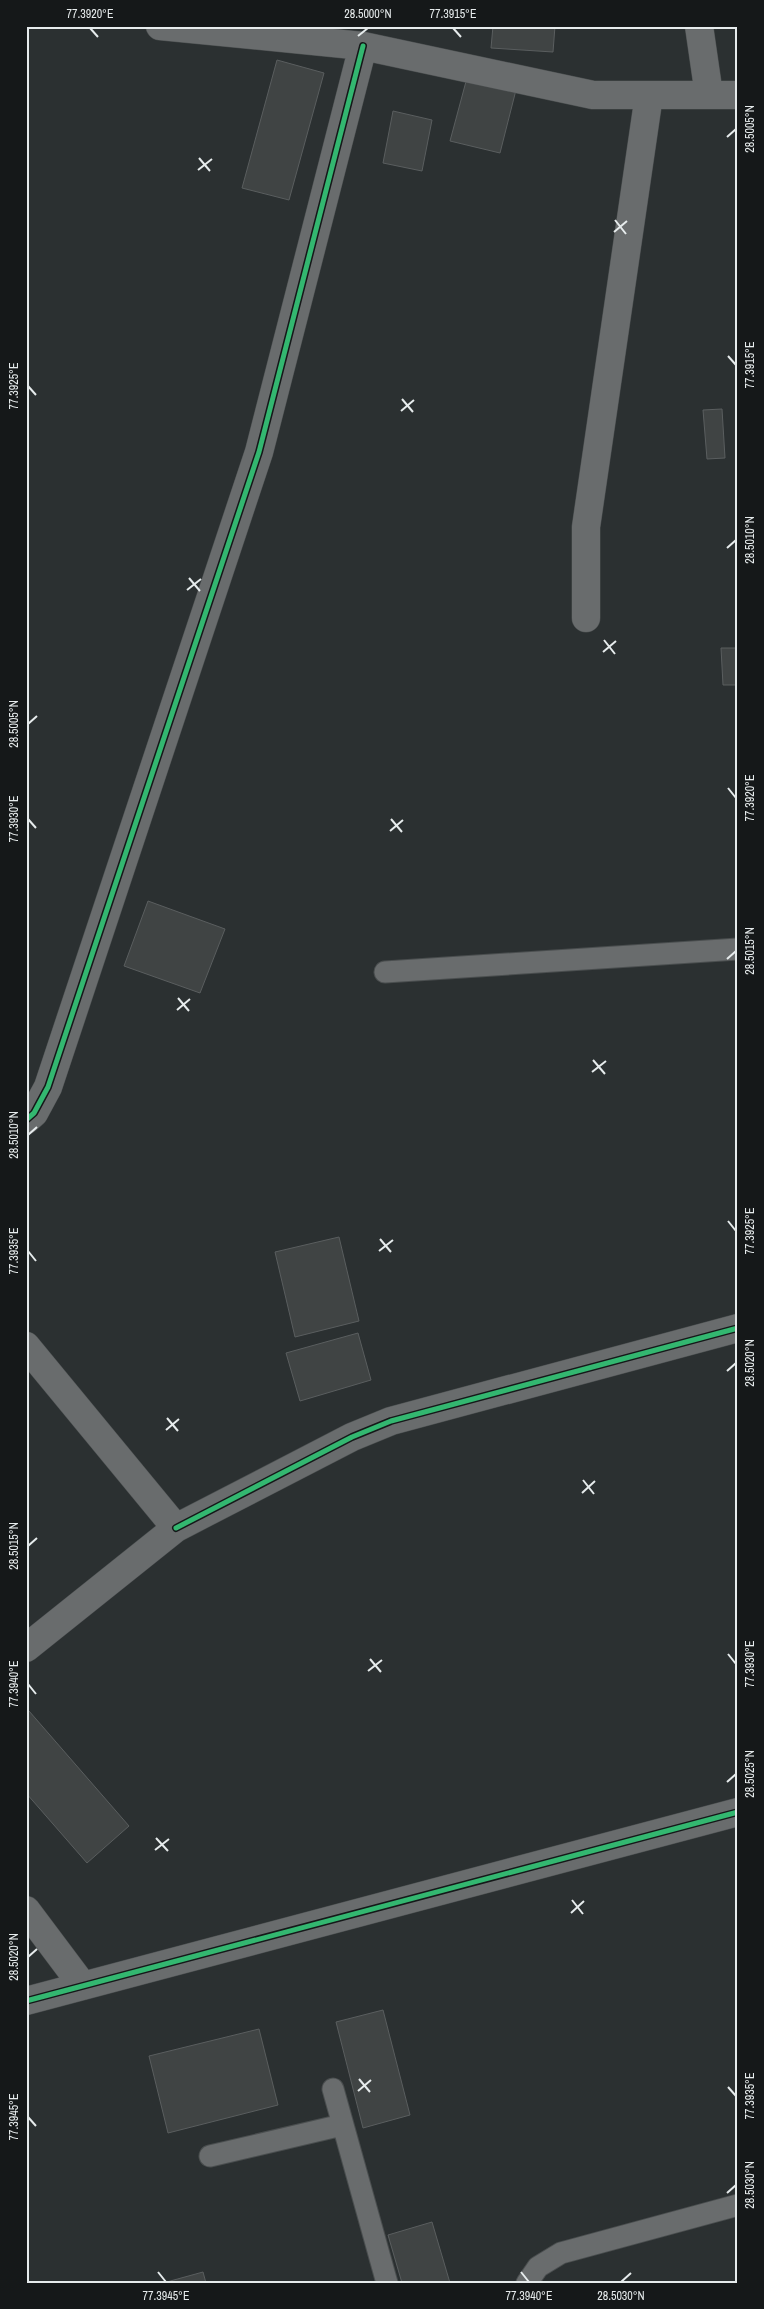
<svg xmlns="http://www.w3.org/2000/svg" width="764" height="2309" viewBox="0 0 764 2309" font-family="'Archivo Narrow',sans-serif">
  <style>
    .building { fill: #404444; stroke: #5a5e5f }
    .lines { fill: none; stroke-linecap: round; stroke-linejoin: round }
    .service-casing { stroke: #4a4e4f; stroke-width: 23 }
    .minor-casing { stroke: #4a4e4f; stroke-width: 29 }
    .service { stroke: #696c6d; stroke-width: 21 }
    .minor { stroke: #696c6d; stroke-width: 28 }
    .cycleway-casing { stroke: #151819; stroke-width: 8 }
    .cycleway { stroke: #33b770; stroke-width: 5 }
    .ticks { fill: none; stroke: #e6ebec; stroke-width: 2 }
    .neatline { fill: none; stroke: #e6ebec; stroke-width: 2 }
    .ticks-label { font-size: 12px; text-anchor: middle; fill: #e6ebec }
  </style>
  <rect width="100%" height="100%" fill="#2b3031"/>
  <path class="building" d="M493 26H555L553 52 491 48Z
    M277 60 324 73 289 200 242 188Z
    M468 74 517 86 500 153 450 141Z
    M393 111 432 120 422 171 383 163Z
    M722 409 725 458 707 459 703 410Z
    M721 648H738V685H723Z
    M148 901 225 929 200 993 124 966Z
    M339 1237 359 1321 295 1337 275 1252Z
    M358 1333 371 1380 300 1401 286 1353Z
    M29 1711 129 1826 87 1863 26 1793V1714Z
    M383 2010 410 2115 363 2128 336 2022Z
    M259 2029 278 2105 168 2133 149 2056Z
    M432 2222 450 2283H402L388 2235Z
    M203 2272 206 2283H163Z"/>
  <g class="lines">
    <defs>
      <path id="service" d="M385 972 738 949
        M333 2089 387 2283
        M210 2156 342 2125
        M527 2283 538 2267 561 2253 738 2205"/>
      <path id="minor" d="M160 26 363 46 593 95H738
        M699 26 709 95
        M586 618V527L649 95
        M26 1120 34 1113 48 1087 259 452 363 46
        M26 1346 176 1528 26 1648
        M176 1528 352 1437 391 1421 738 1328
        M26 1910 83 1986
        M26 2001 738 1812"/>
    </defs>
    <use href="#service" class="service-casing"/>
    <use href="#minor" class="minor-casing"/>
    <use href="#service" class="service"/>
    <use href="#minor" class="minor"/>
    <defs>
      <path id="cycleway" d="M26 1120 34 1113 48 1087 259 452 363 46
        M176 1528 352 1437 391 1421 738 1328
        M26 2001 738 1812"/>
    </defs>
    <use href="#cycleway" class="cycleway-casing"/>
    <use href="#cycleway" class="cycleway"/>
  </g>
  <path class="ticks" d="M90 28 98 37M453 28 461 37M358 36 368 28M727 137 736 129M199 158 210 171M198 170 212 159M615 220 626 234M614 232 627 221M728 356 736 365M28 386 36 395M402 399 413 412M401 411 414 400M727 548 736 540M189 578 200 591M187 590 201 579M604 640 615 654M603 652 616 641M28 724 37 716M728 788 736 798M28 819 36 828M391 819 402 832M390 831 403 820M727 959 736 951M178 998 189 1011M177 1010 190 999M593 1060 605 1074M592 1072 606 1061M28 1135 37 1127M728 1221 736 1231M380 1239 391 1252M28 1251 36 1261M379 1251 393 1240M727 1371 736 1363M167 1418 178 1431M166 1430 179 1419M583 1480 594 1494M582 1493 595 1481M28 1546 37 1538M728 1654 736 1664M370 1659 381 1672M368 1671 382 1660M28 1684 36 1694M727 1782 736 1774M156 1838 168 1851M155 1850 169 1839M572 1900 583 1914M571 1913 584 1901M28 1957 37 1949M359 2079 370 2092M728 2087 736 2096M358 2091 371 2080M28 2117 36 2126M727 2193 736 2185M158 2272 166 2282M521 2272 529 2282M621 2282 631 2273"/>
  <rect width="764" height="2309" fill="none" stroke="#151819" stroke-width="55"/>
  <rect x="28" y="28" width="708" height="2254" class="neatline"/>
  <g class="ticks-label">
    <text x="90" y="18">77.3920°E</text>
    <text x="368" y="18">28.5000°N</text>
    <text x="453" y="18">77.3915°E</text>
    <text transform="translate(750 129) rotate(-90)" y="4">28.5005°N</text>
    <text transform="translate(750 365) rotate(-90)" y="4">77.3915°E</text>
    <text transform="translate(14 386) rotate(-90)" y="4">77.3925°E</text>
    <text transform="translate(750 540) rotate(-90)" y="4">28.5010°N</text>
    <text transform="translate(14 724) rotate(-90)" y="4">28.5005°N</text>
    <text transform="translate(750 798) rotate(-90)" y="4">77.3920°E</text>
    <text transform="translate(14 819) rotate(-90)" y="4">77.3930°E</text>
    <text transform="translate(750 951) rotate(-90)" y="4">28.5015°N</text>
    <text transform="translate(14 1135) rotate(-90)" y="4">28.5010°N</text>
    <text transform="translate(750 1231) rotate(-90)" y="4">77.3925°E</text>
    <text transform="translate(14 1251) rotate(-90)" y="4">77.3935°E</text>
    <text transform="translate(750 1363) rotate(-90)" y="4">28.5020°N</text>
    <text transform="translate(14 1546) rotate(-90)" y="4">28.5015°N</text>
    <text transform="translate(750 1664) rotate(-90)" y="4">77.3930°E</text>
    <text transform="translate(14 1684) rotate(-90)" y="4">77.3940°E</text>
    <text transform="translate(750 1774) rotate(-90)" y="4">28.5025°N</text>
    <text transform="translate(14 1957) rotate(-90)" y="4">28.5020°N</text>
    <text transform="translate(750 2096) rotate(-90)" y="4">77.3935°E</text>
    <text transform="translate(14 2117) rotate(-90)" y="4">77.3945°E</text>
    <text transform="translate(750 2185) rotate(-90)" y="4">28.5030°N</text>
    <text x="166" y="2300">77.3945°E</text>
    <text x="529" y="2300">77.3940°E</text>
    <text x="621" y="2300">28.5030°N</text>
  </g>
</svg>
